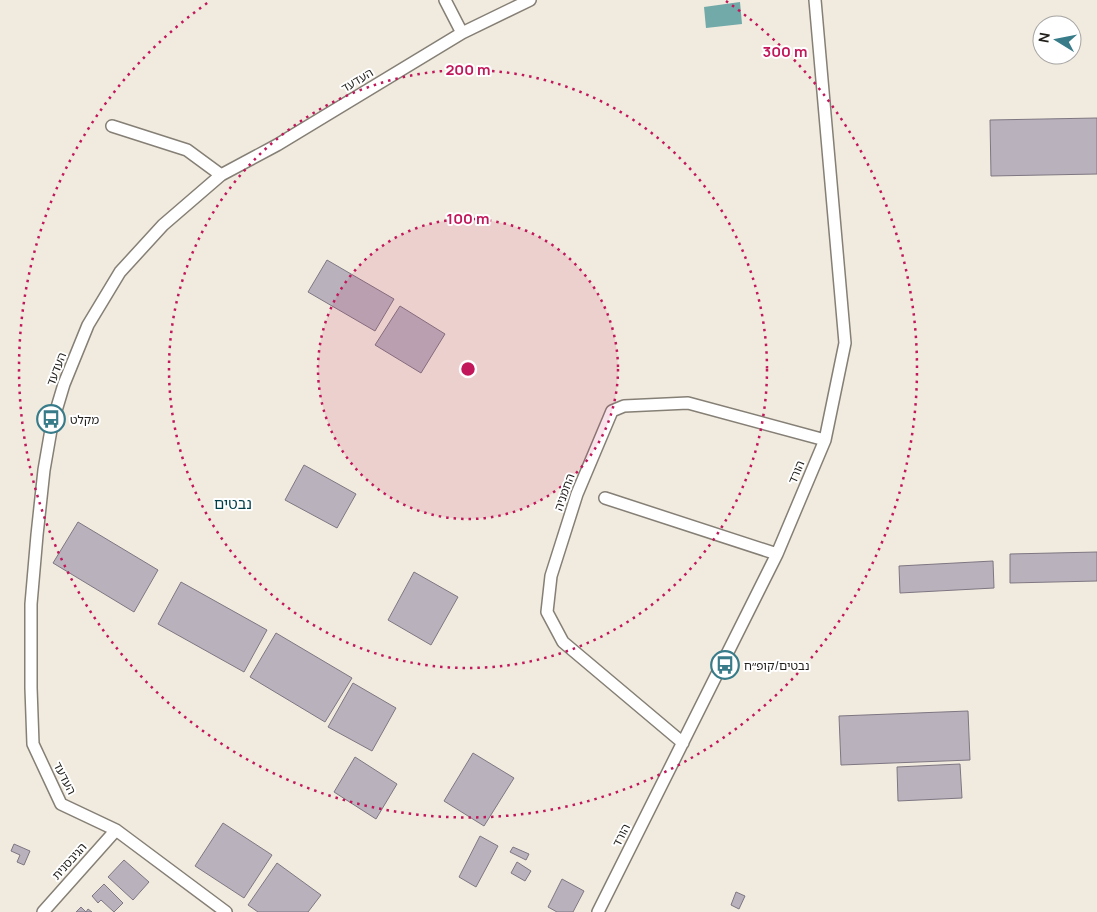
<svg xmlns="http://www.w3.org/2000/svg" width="1097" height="912" viewBox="0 0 1097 912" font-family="Manrope,'Noto Sans Hebrew',sans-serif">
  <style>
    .water { fill: #72a9a9 }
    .building { fill: #b9b2bd; stroke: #7e7782 }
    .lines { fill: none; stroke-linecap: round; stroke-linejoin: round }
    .minor-casing { stroke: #857f75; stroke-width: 14 }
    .minor { stroke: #fff; stroke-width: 11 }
    .ring { fill: none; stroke: #c2185b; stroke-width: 2.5; stroke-dasharray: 2.5 5 }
    .labels { text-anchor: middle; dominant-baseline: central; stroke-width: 4; stroke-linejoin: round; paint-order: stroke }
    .street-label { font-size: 12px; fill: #211f1b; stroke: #fff }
    .poi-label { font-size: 12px; fill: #211f1b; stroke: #fff; text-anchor: start }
    .quarter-label { font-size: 15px; fill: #003f4a; stroke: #fff }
    .centre { fill: #c2185b; stroke: #fff; stroke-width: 2.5 }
    .ring-label { font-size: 15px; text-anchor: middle; font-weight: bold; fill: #c2185b; stroke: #fff; stroke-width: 4; stroke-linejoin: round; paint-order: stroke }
  </style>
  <rect width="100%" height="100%" fill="#f1eade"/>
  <path class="water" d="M740 2 742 24 706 28 704 7Z"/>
  <path class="building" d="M1097 118V174L991 176 990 120Z
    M327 260 394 299 375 331 308 292Z
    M400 306 445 334 421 373 375 345Z
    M304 465 356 494 337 528 285 500Z
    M78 522 158 570 134 612 53 563Z
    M1097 552V581L1010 583V554Z
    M993 561 994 588 900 593 899 566Z
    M414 572 458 597 431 645 388 620Z
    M181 582 267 630 244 672 158 624Z
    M276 633 352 678 325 722 250 677Z
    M353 683 396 708 372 751 328 727Z
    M968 711 970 760 841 765 839 716Z
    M473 753 514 778 484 826 444 801Z
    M355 757 397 784 376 819 334 792Z
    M960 764 962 798 898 801 897 767Z
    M223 823 272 855 244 898 195 866Z
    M480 836 498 846 476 887 459 877Z
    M14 844 30 851 24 865 17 862 20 855 11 851Z
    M513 847 529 854 526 860 510 852Z
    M124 860 149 882 133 900 108 877Z
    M517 862 531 871 525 881 511 873Z
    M277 863 321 895 308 912H258L248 905Z
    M562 879 584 891 573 912H557L548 907Z
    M104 884 123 903 114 912 101 900 98 903 92 896Z
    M736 892 745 896 739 909 731 905Z
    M81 907 86 912 88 909 92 912H76Z"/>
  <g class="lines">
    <defs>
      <path id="minor" d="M445 0 462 33
        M112 126 187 150 221 175
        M605 498 777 554
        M683 743 563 642 547 612 551 576 577 494 612 411 624 406 688 403 825 440
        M43 912 116 830
        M226 912 116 830 61 804 33 744 31 688V604L37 535 44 470 52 424 64 384 88 325 120 272 163 225 221 175 277 145 462 33 530 0
        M598 912 777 554 825 440 845 343 815 0"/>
    </defs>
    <use href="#minor" class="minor-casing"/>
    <use href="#minor" class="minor"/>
  </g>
  <circle cx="468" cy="369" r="150" fill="#c2185b" fill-opacity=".12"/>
  <g class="ring">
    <circle cx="468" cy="369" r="150"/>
    <circle cx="468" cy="369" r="299"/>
    <path d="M726 1A449 449 0 1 1 210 1"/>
  </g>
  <defs>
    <symbol id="bus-ring" viewBox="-11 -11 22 22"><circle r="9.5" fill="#fff" stroke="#387c8a" stroke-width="1.5"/><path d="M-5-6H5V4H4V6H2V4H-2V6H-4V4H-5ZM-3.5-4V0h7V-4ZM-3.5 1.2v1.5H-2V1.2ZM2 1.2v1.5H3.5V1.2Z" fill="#387c8a"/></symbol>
  </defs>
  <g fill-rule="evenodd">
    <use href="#bus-ring" x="35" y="403" width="32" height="32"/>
    <use href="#bus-ring" x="709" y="649" width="32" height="32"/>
  </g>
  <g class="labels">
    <g class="street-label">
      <text transform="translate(357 80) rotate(-31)">העדעד</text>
      <text transform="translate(56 369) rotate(-69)">העדעד</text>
      <text transform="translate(796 472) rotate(-67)">הורד</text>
      <text transform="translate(564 492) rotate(-70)">החמניה</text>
      <text transform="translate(65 778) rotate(63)">העדעד</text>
      <text transform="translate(621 835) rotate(-63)">הורד</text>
      <text transform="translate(69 861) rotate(-48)">הגיבסנית</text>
    </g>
    <g class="poi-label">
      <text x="70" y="419">מקלט</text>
      <text x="744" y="665">נבטים/קופ״ח</text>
    </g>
    <g class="quarter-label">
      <text x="233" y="503">נבטים</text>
    </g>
  </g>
  <circle cx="468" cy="369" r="8" class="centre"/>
  <g class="ring-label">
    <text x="785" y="57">300 m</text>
    <text x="468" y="75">200 m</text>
    <text x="468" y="224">100 m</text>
  </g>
  <g transform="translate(1057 40) rotate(280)"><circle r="24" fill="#ffffff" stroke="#a6a5a4"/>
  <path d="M0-4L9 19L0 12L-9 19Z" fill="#387c8a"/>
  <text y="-8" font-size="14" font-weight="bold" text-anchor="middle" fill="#211f1b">N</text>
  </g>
</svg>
